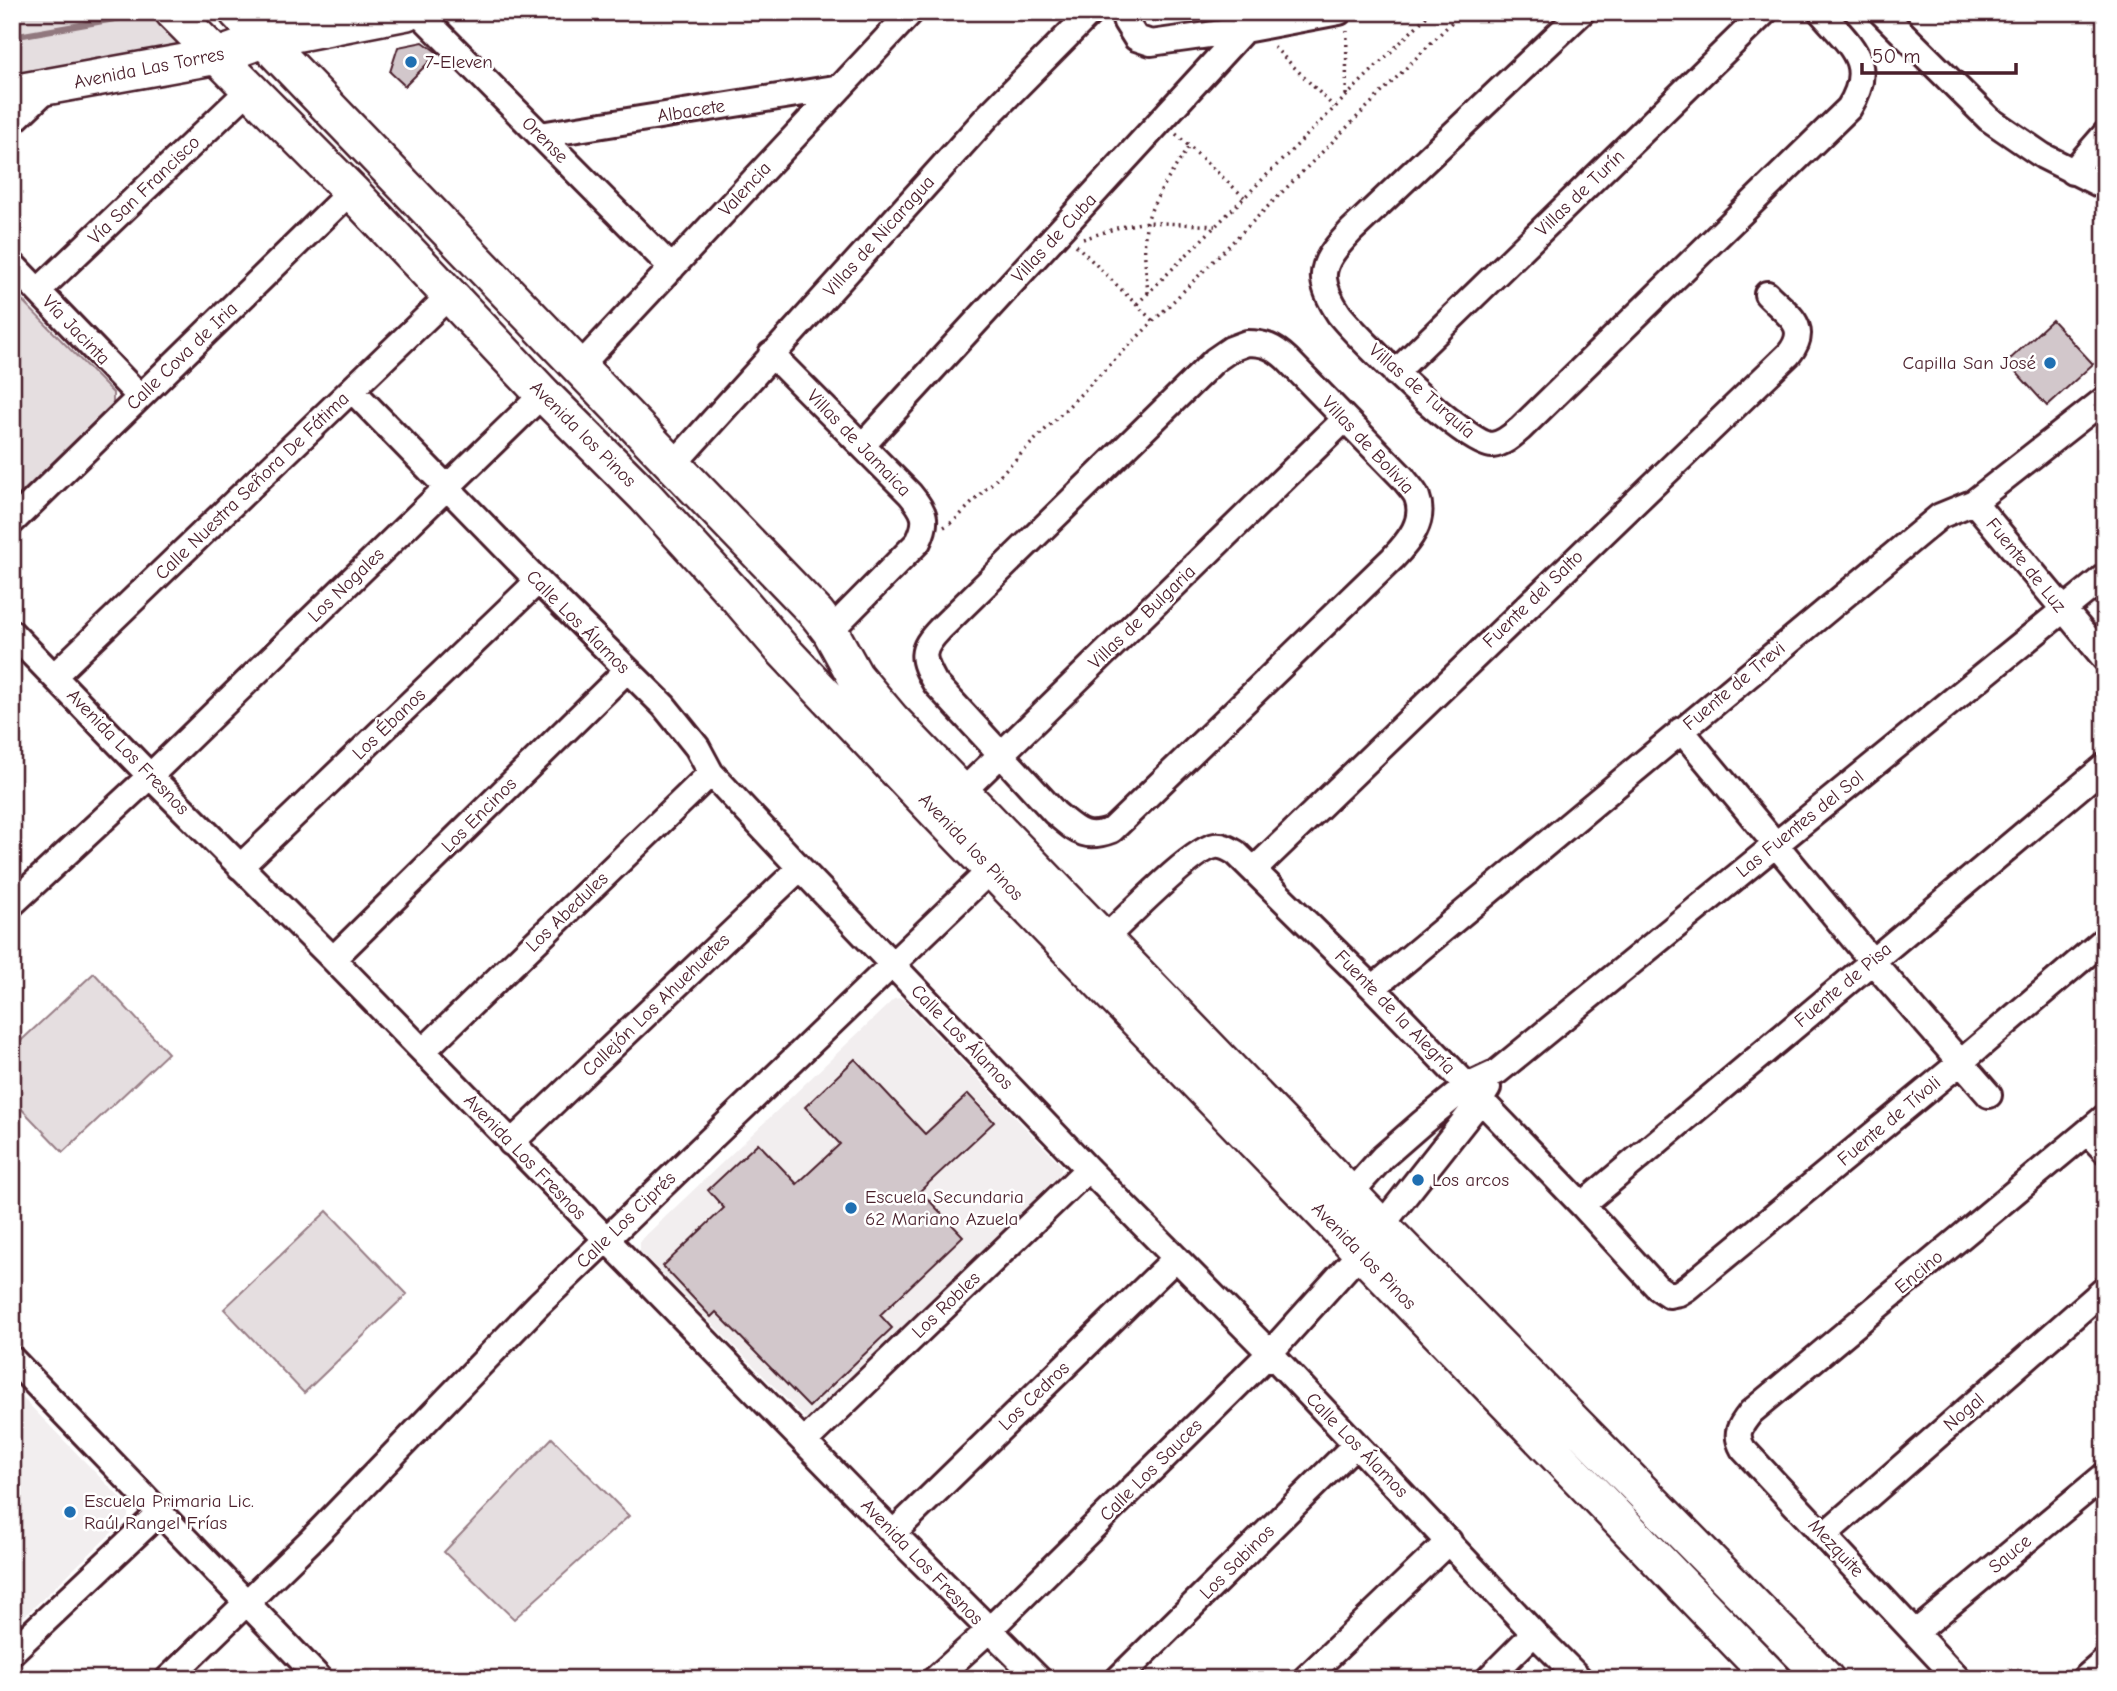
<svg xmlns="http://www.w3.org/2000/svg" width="2117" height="1691" viewBox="0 0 2117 1691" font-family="'Comic Neue',sans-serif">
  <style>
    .built { fill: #f2eeef }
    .green { fill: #e5dee0; stroke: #987e86; stroke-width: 2 }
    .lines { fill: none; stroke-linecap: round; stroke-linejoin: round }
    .stream { stroke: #91787e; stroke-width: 6 }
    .building { fill: #d2c7cb; stroke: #4a1f2b; stroke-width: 2 }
    .street-casing { stroke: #4a1f2b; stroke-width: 30 }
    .secondary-casing { stroke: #4a1f2b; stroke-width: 40 }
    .path { stroke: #4a1f2b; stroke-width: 3.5; stroke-dasharray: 2 5; stroke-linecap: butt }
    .street { stroke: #fff; stroke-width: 24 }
    .secondary { stroke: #fff; stroke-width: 35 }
    .poi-dot { fill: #1f6fb2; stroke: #fff; stroke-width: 2.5 }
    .labels { text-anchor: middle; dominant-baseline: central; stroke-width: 5; stroke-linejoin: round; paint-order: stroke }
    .poi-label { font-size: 19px; fill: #4a1f2b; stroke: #fff; text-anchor: start }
    .street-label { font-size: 19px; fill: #4a1f2b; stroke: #fff }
  </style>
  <rect width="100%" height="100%" fill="#fff"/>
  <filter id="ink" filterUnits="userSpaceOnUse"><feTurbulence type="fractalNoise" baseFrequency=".0143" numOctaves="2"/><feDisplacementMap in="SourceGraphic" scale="14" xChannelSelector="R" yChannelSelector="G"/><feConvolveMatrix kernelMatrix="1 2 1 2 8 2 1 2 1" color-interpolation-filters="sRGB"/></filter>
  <g filter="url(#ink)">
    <path class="built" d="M901 998 1062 1166 1060 1174 813 1417 805 1418 640 1251V1241L894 999Z
      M12 1387 129 1507 128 1517 12 1628Z"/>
    <path class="green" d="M12 12H155L188 46 12 76Z
      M12 290 113 393V404L12 502Z
      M94 973 168 1053 63 1152 12 1099V1049Z
      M327 1211 407 1294 304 1393 224 1309Z
      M552 1438 629 1516 514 1619 444 1552Z"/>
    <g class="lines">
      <path class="stream" d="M12 37 149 13"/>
    </g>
    <path class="building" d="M423 42 438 53 405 86 390 72 398 47Z
      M2052 320 2093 364 2047 406 2007 362Z
      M855 1059 925 1134 968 1094 994 1122 920 1191 963 1236 880 1315 892 1328 809 1407 716 1312 711 1317 663 1266 724 1208 708 1190 758 1143 797 1184 840 1144 805 1107Z"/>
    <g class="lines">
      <defs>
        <path id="street" d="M418 12 672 268
          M1123 12 1126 22 1136 38 1151 43 1244 30 1339 12
          M1582 12 1352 230C1340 243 1322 260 1324 279 1325 290 1333 305 1339 314 1358 338 1465 445 1492 445 1503 444 1512 436 1520 429L1849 108C1877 63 1850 46 1821 12
          M1881 12 1989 119 2043 156 2105 187
          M12 122 48 88
          M540 135 841 87
          M2072 172 2105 134
          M12 264 140 397
          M38 291 251 88
          M1247 343C1265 343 1274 347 1287 359L1403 478C1407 484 1414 490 1417 497 1426 521 1409 541 1393 558L1112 830C1084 841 1076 830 1055 813L935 683C921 658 919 651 940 629L1215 360 1231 349Z
          M771 354 910 494C925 512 929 520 918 542L830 631
          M580 366 911 12
          M1395 373 1765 12
          M352 390 538 581 664 706 697 747 711 773 800 868 1088 1169 1270 1353 1534 1633 1580 1679
          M863 445 1244 30
          M673 465 988 116 1091 12
          M1974 502 2105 659
          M12 522 351 191
          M12 633 150 776 333 959 893 1533 1039 1679
          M54 676 450 295
          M1681 730 1872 961 1989 1095
          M952 802 1345 419
          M240 867 538 581
          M1254 870 1789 354C1812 326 1786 314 1767 294
          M12 904 150 776 543 394
          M1103 940C1124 921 1192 849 1215 846 1223 845 1229 849 1236 853L1373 988 1582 1205 1657 1287 1669 1295 1679 1293 1687 1288 1961 1062 2105 939
          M333 959 626 671
          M1373 988 1940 516 1974 502 2105 399
          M423 1051 711 773
          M2087 1132 2105 1151
          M511 1143 800 868
          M1582 1205 2105 766
          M1339 1206 1383 1157 1423 1122 1467 1086 1497 1072 2105 576
          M12 1359 320 1679
          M805 1441 1088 1169
          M893 1533 1175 1259
          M1824 1535 2105 1289
          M1915 1633 2105 1475
          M12 1652 160 1512
          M168 1679 311 1540 539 1304 1003 858
          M935 1679 989 1630 1270 1353 1360 1253 1480 1101 1488 1088
          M1118 1679 1355 1445
          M1305 1679 1449 1541
          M1488 1679 1534 1633
          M1958 1679 1743 1449C1734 1433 1740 1426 1751 1412L2105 1117
          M2084 1679 2105 1661"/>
        <path id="secondary" d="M173 12 351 191 543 394 645 496 739 599 781 648 939 815 1773 1679
          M237 12 817 614 830 631 855 676 892 720 1381 1226 1826 1679
          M12 93 218 56 263 40 407 12"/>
      </defs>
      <use href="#street" class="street-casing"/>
      <use href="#secondary" class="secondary-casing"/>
      <path class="path" d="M1274 47 1334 107
        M1346 95 1347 31
        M1176 134 1244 197
        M1083 239 1120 227 1147 222 1215 226
        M1076 245 1154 322
        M1148 293C1146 271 1142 244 1147 222 1153 199 1176 167 1189 146
        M1137 304 1431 12
        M944 527 954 521 1462 12"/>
      <use href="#street" class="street"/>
      <use href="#secondary" class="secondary"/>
    </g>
  </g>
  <g class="poi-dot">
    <circle cx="411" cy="62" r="7"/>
    <circle cx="2050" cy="363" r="7"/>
    <circle cx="1418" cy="1180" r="7"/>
    <circle cx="851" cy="1208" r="7"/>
    <circle cx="70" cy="1512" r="7"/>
  </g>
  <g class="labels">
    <g class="poi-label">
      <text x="425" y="62">7-Eleven</text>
      <text x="2036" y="363" text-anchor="end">Capilla San José</text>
      <text x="1432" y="1180">Los arcos</text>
      <text x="865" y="1197">Escuela Secundaria<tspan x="865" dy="22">62 Mariano Azuela</tspan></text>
      <text x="84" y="1501">Escuela Primaria Lic.<tspan x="84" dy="22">Raúl Rangel Frías</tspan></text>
    </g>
    <g class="street-label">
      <text transform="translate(149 68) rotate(-11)">Avenida Las Torres</text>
      <text transform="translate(691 111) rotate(-9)">Albacete</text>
      <text transform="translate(545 140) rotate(45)">Orense</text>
      <text transform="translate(745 189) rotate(-47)">Valencia</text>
      <text transform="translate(144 190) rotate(-44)">Vía San Francisco</text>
      <text transform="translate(1580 193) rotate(-44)">Villas de Turín</text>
      <text transform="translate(879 236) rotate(-48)">Villas de Nicaragua</text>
      <text transform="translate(1054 238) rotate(-47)">Villas de Cuba</text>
      <text transform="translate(76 330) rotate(46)">Vía Jacinta</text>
      <text transform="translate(182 356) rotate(-44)">Calle Cova de Iria</text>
      <text transform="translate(1422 391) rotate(41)">Villas de Turquía</text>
      <text transform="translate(583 434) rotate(45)">Avenida los Pinos</text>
      <text transform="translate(859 443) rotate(46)">Villas de Jamaica</text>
      <text transform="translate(1368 445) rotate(47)">Villas de Bolivia</text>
      <text transform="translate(252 486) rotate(-44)">Calle Nuestra Señora De Fátima</text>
      <text transform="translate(2026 565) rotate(51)">Fuente de Luz</text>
      <text transform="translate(346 585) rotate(-44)">Los Nogales</text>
      <text transform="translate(1533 599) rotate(-44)">Fuente del Salto</text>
      <text transform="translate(1142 617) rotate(-44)">Villas de Bulgaria</text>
      <text transform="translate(578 622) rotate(45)">Calle Los Álamos</text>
      <text transform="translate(1734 686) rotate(-40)">Fuente de Trevi</text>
      <text transform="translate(389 724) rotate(-44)">Los Ébanos</text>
      <text transform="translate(128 752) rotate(46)">Avenida Los Fresnos</text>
      <text transform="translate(479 815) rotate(-45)">Los Encinos</text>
      <text transform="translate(1800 824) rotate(-39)">Las Fuentes del Sol</text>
      <text transform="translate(971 847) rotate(46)">Avenida los Pinos</text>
      <text transform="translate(567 912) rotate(-44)">Los Abedules</text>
      <text transform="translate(1843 985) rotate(-40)">Fuente de Pisa</text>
      <text transform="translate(656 1005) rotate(-44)">Callejón Los Ahuehuetes</text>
      <text transform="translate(1395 1012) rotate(46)">Fuente de la Alegría</text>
      <text transform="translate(962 1037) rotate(46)">Calle Los Álamos</text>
      <text transform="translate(1889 1121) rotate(-40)">Fuente de Tívoli</text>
      <text transform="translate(525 1157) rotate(46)">Avenida Los Fresnos</text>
      <text transform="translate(626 1220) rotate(-44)">Calle Los Ciprés</text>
      <text transform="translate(1364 1256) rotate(46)">Avenida los Pinos</text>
      <text transform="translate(1919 1272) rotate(-40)">Encino</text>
      <text transform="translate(946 1305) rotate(-44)">Los Robles</text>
      <text transform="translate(1034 1396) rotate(-44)">Los Cedros</text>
      <text transform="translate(1964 1412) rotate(-41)">Nogal</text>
      <text transform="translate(1357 1445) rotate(46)">Calle Los Álamos</text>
      <text transform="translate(1151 1470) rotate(-45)">Calle Los Sauces</text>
      <text transform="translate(1836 1548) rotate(47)">Mezquite</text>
      <text transform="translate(2010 1554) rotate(-40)">Sauce</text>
      <text transform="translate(922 1562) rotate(46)">Avenida Los Fresnos</text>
      <text transform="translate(1237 1562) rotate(-45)">Los Sabinos</text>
    </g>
  </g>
  <rect width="2117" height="1691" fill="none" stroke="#fff" stroke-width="42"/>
  <rect x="21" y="21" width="2075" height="1649" fill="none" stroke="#4a1f2b" stroke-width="2.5" filter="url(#ink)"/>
  <path d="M1862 63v10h154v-10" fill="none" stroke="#4a1f2b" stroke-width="3.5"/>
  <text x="1872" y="63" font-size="21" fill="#4a1f2b" stroke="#ffffff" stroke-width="5" paint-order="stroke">50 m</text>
</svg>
